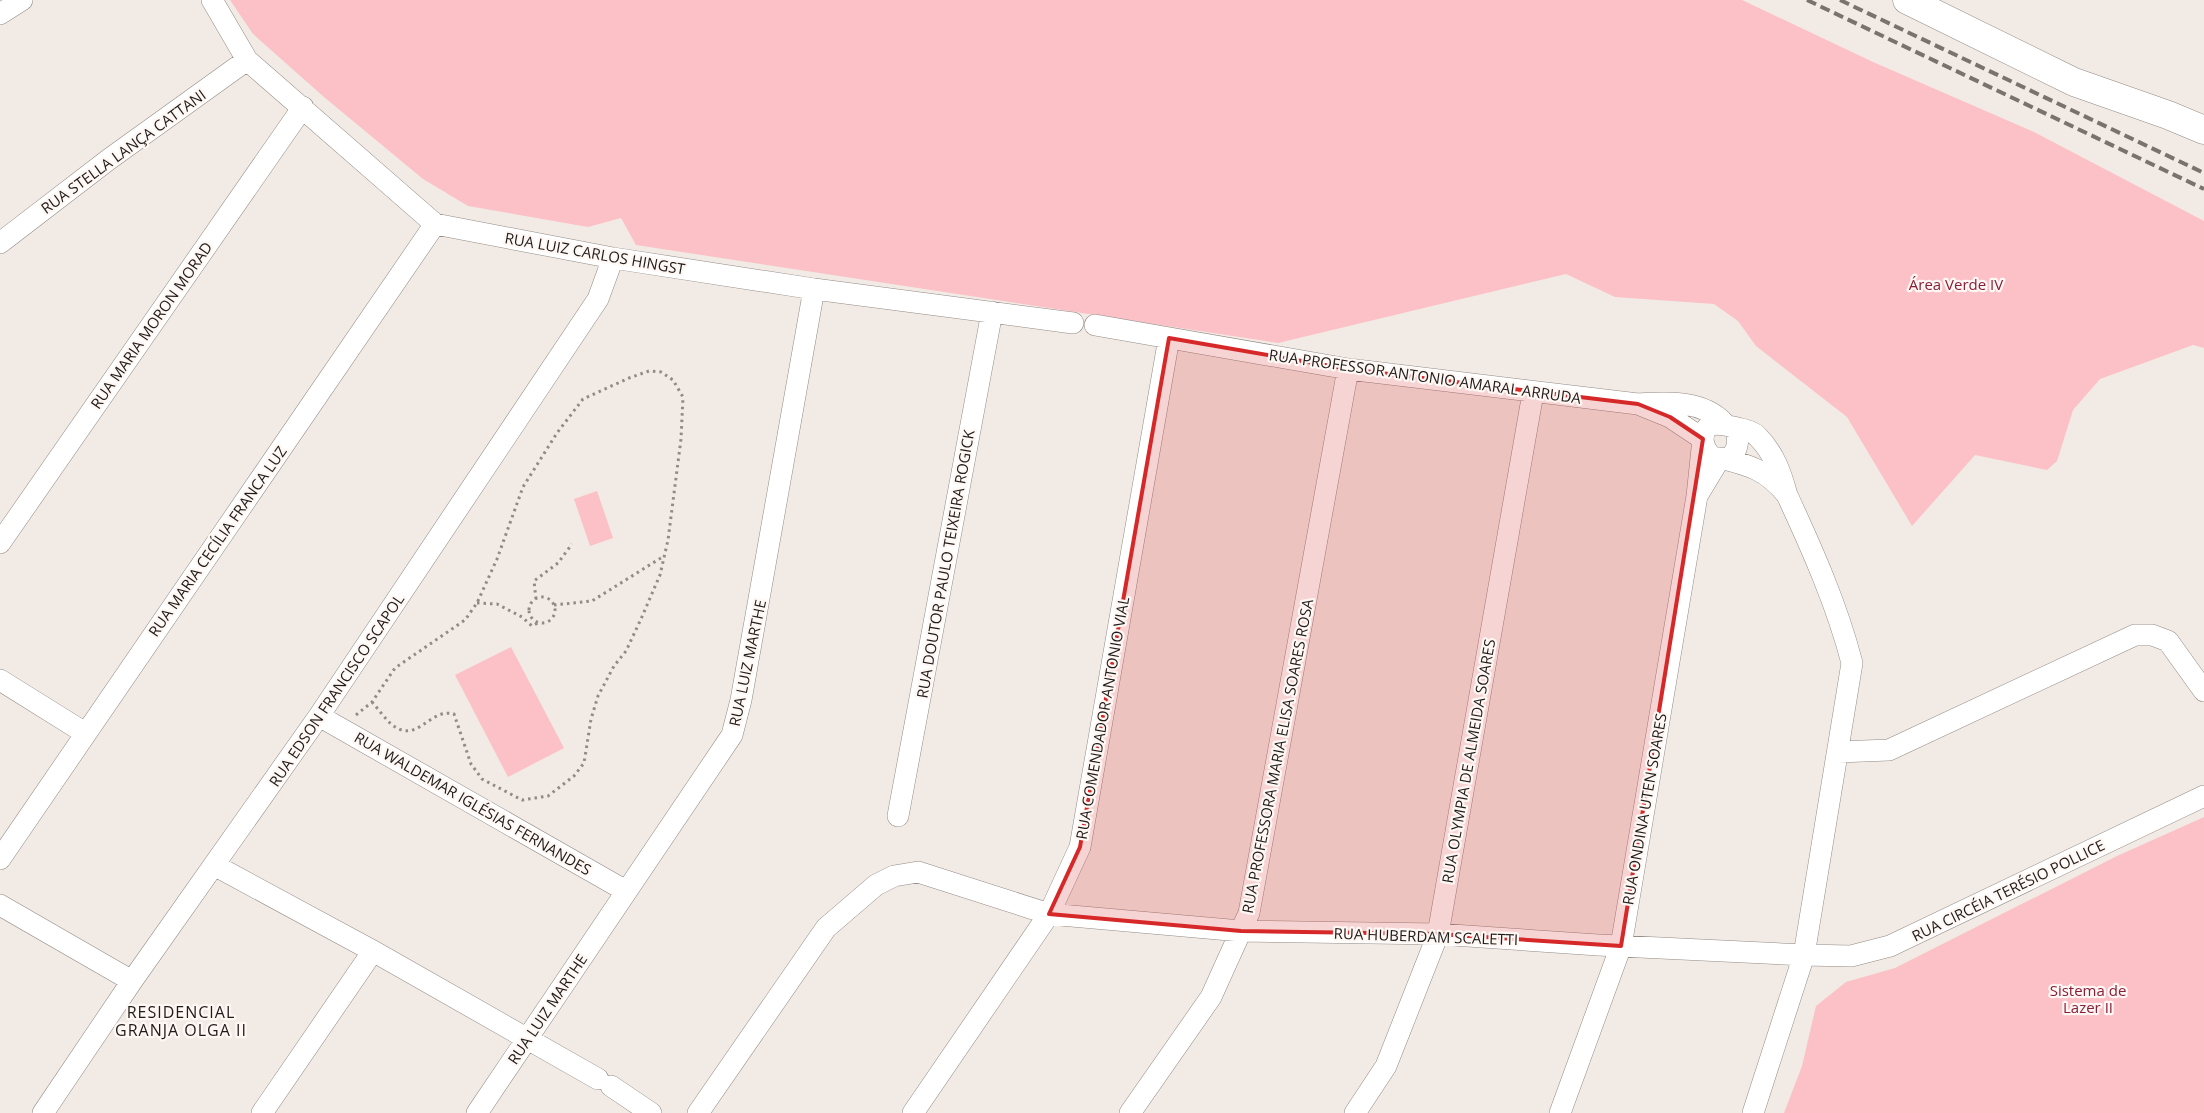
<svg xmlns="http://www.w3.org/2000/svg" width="2204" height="1113" viewBox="0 0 2204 1113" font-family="'Open Sans',sans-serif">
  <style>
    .green { fill: #fcc1c7 }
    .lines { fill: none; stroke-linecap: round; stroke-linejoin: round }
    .street-casing { stroke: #938b86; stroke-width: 22 }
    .secondary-casing { stroke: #938b86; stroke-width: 29 }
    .path { stroke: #908b87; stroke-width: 3; stroke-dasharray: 2.5 4; stroke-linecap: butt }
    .street { stroke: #fff; stroke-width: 21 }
    .secondary { stroke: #fff; stroke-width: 28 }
    .rail { stroke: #797370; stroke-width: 4; stroke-dasharray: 10 5; stroke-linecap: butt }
    .marked { fill: #d62828; fill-opacity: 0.2; stroke: #d62828; stroke-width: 4; stroke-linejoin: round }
    .labels { text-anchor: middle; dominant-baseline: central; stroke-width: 4.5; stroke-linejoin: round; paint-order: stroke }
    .street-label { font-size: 15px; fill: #1e1b19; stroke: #fef7f3 }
    .park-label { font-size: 15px; fill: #881e38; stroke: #fef7f3 }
    .neighbourhood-label { font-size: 16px; letter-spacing: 1px; fill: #1e1b19; stroke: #fef7f3 }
  </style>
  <rect width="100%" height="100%" fill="#f2eae4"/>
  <path class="green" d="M230 0H1742L1873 62 2034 132 2204 221V348L2193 345 2100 379 2073 410 2057 461 2047 470 1975 455 1912 526 1847 417 1756 346 1738 321 1714 304 1615 297 1566 274 1278 343 636 245 621 218 588 227 468 206 423 179 324 97 253 34Z
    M597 491 613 538 590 546 574 499Z
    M511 647 564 748 508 777 455 675Z
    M2204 817V1113H1784L1802 1066 1816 1006 1846 982 1895 968 2117 856Z"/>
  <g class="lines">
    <defs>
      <path id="street" d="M212 0 247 60 435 224 613 258 814 289 1073 323
        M0 14 22 0
        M0 243 108 160 247 60
        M1095 325 1348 369 1638 404
        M1724 423C1703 400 1667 402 1638 404L1670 417 1703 439 1697 496 1720 458C1749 465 1767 470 1787 495 1781 473 1774 453 1758 437 1753 431 1745 430 1737 428 1724 425 1703 417 1703 441 1704 446 1706 451 1710 455 1728 469 1744 449 1735 428
        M0 543 303 107
        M0 680 85 733
        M319 716 626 891
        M1838 752 1889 750 2135 635H2152L2168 641 2204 691
        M898 816 992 312
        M0 859 435 224
        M214 865 373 951 598 1079
        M0 905 132 981
        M611 1086 651 1113
        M43 1113 132 981 319 716 598 299 613 258
        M262 1113 373 951
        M477 1113 732 735 741 700 814 289
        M698 1113 826 928 876 885 894 876 918 872 1049 914 1241 931 1438 934 1598 945 1804 955 1851 956 1890 946 2204 796
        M913 1113 1049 914 1080 847 1169 338
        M1130 1113 1211 997 1249 913 1348 369
        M1355 1113 1386 1066 1438 934 1533 393
        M1560 1113 1621 946 1697 496
        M1753 1113 1804 955 1852 663C1837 605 1812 549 1787 495"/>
      <path id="secondary" d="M1907 0 2074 82 2168 115 2204 130"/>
    </defs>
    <use href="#street" class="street-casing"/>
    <use href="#secondary" class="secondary-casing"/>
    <path class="path" d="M529 610a13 13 0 1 1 26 0a13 13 0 1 1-26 0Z
      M536 599 534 581 558 563 572 544
      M477 603 497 604 522 617 532 626 538 623
      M554 605 592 601 664 556
      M356 715 372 702 395 668 465 620 477 603 497 559 523 487 557 433 583 399 629 378 649 371 661 372 673 380 683 397 681 439 668 540 660 575 641 619 626 651 614 666 598 696 591 719 584 763 574 776 548 796 522 800 482 779 471 764 454 714C429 707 417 747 390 723 384 717 378 709 372 702"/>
    <use href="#street" class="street"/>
    <use href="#secondary" class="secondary"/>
    <path class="rail" d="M1807 0 2204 189
      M1840 0 2204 173"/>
  </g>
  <path class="marked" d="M1169 338 1348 369 1638 404 1670 417 1703 439 1621 946 1438 934 1241 931 1049 914 1080 847Z"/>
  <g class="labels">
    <g class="street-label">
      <text transform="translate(123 151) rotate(-36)">RUA STELLA LANÇA CATTANI</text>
      <text transform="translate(595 253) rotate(10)">RUA LUIZ CARLOS HINGST</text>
      <text transform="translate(151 325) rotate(-55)">RUA MARIA MORON MORAD</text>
      <text transform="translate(1425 376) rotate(8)">RUA PROFESSOR ANTONIO AMARAL ARRUDA</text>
      <text transform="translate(217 541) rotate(-55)">RUA MARIA CECÍLIA FRANCA LUZ</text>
      <text transform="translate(945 564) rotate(-80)">RUA DOUTOR PAULO TEIXEIRA ROGICK</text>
      <text transform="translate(747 663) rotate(-78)">RUA LUIZ MARTHE</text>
      <text transform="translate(336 690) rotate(-56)">RUA EDSON FRANCISCO SCAPOL</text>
      <text transform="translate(1102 718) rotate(-80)">RUA COMENDADOR ANTONIO VIAL</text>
      <text transform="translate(1277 756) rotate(-79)">RUA PROFESSORA MARIA ELISA SOARES ROSA</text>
      <text transform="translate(1468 761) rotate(-80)">RUA OLYMPIA DE ALMEIDA SOARES</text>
      <text transform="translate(473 803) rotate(30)">RUA WALDEMAR IGLÉSIAS FERNANDES</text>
      <text transform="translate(1644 809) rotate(-80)">RUA ONDINA UTEN SOARES</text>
      <text transform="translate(2008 890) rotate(-26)">RUA CIRCÉIA TERÉSIO POLLICE</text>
      <text transform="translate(1426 936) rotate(2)">RUA HUBERDAM SCALETTI</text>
      <text transform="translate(547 1009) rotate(-56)">RUA LUIZ MARTHE</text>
    </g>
    <g class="park-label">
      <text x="1956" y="284">Área Verde IV</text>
      <text x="2088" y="990">Sistema de<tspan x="2088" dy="17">Lazer II</tspan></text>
    </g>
    <g class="neighbourhood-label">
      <text x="181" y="1012">RESIDENCIAL<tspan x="181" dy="18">GRANJA OLGA II</tspan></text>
    </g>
  </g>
</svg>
